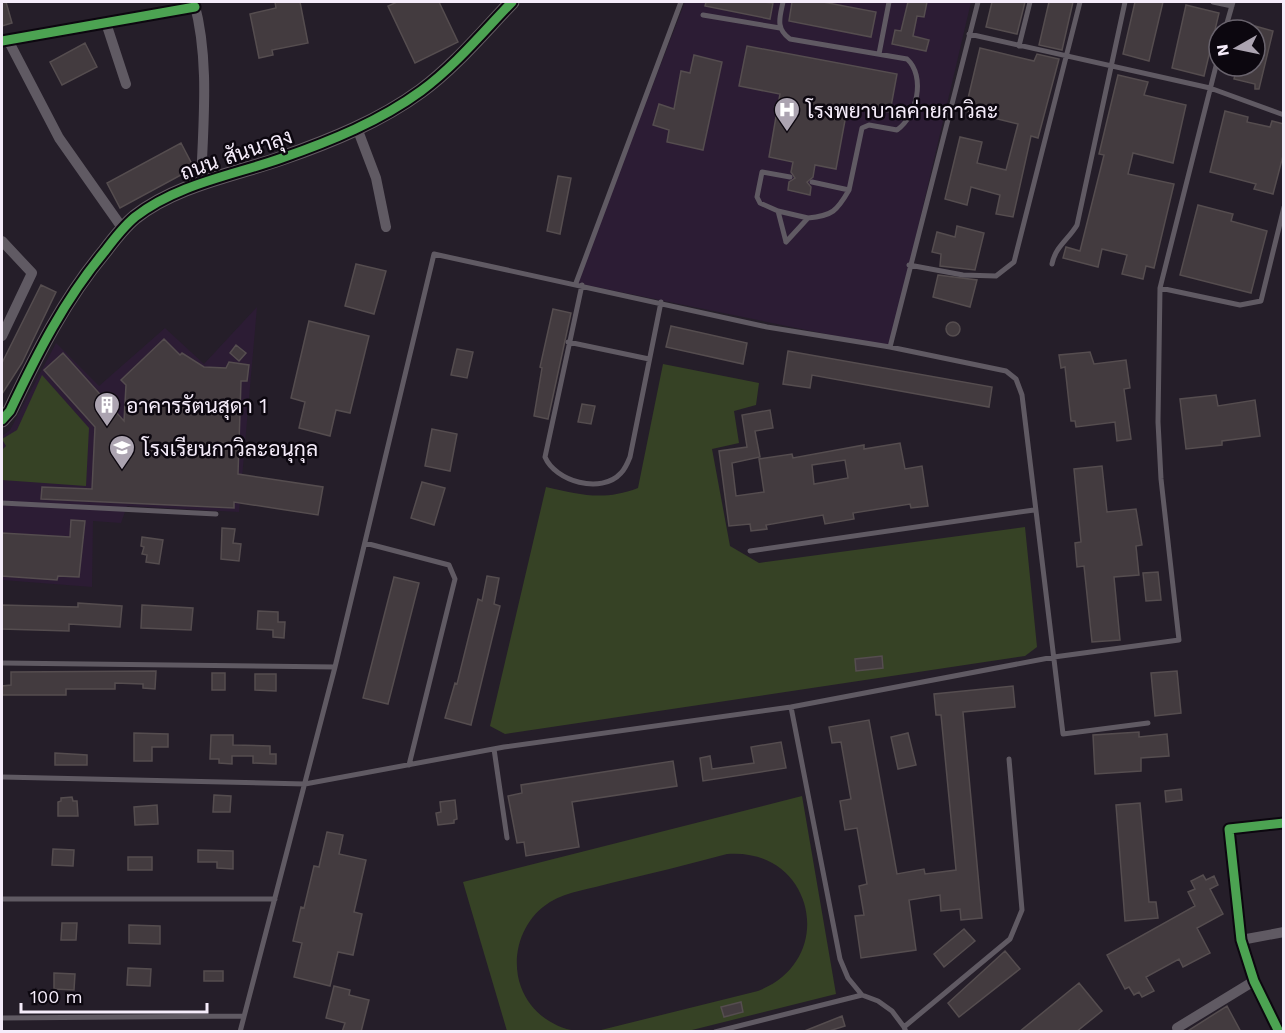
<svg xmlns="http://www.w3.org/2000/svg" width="1285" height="1033" viewBox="0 0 1285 1033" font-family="'Work Sans',Sarabun,sans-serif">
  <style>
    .built { fill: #2c1c34 }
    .green { fill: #364225 }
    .building { fill: #433b3f; stroke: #554d4f; stroke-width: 1.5; fill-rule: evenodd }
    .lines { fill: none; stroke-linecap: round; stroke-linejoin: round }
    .lane { stroke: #605a63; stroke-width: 5 }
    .street { stroke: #605a63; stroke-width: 10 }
    .secondary { stroke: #635a62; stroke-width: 15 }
    .cycleway-casing { stroke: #0c070f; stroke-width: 13 }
    .cycleway { stroke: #4ca352; stroke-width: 9 }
    .labels { text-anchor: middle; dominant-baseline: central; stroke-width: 5; stroke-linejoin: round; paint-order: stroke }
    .poi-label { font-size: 21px; fill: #f5ecfa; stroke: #0c070f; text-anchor: start }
    .street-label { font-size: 21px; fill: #f5ecfa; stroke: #0c070f }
  </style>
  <rect width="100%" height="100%" fill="#251e29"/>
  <path class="built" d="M685 2H971L890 347 576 283Z
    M257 307 239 512 127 506 121 523 93 521 92 587 2 580V436L10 430 56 343 99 386 165 328 204 364Z"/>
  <path class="green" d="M663 364 759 383 756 405 734 411 739 443 712 449 730 546 759 563 1025 527 1037 647 1025 656 505 734 490 726 546 487C581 495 604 501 638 488Z
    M42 375 89 428 86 486 2 480V450L6 446 2 439 17 430Z
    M802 796 836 994 688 1031H597L758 991C839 960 814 847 727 854 689 864 650 874 611 883 591 889 568 891 550 902 521 920 510 957 521 987 530 1011 551 1027 576 1031H507L463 882Z"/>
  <path class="building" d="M2 2H6L12 23 2 26Z
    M275 2H300L308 43 272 50 273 55 259 58 250 14 276 8Z
    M397 2H439L458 42 415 63 388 6Z
    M706 2H763L773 3 770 19 705 6Z
    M792 2H823L876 12 871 37 789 21Z
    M908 2H927L924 17 917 16 913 36 929 40 926 51 892 44 895 30 901 31Z
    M992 2H1025L1017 34 986 27Z
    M1049 2H1073L1062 50 1039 45Z
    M1135 2H1163L1149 61 1123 54Z
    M1186 5 1219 13 1204 76 1172 68Z
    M1255 26 1273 31 1259 89H1255V84L1234 79 1237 66H1255Z
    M85 43 97 67 62 85 50 62Z
    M747 46 897 74 890 112 848 104 836 169 815 165 813 177 807 182 811 187 810 195 788 190 789 182 795 178 791 172 793 162 769 157 780 94 739 86Z
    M980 48 1034 61 1037 54 1059 59 1038 138 1031 136 1013 217 996 214 1000 195 971 187 967 205 945 199 960 137 982 142 977 163 1006 170 1018 124 965 111Z
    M694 55 722 62 703 150 667 142 669 130 653 125 659 104 674 109 681 71 690 73Z
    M1118 75 1148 82 1144 95 1186 105 1173 163 1133 153 1128 174 1174 184 1154 268 1146 266 1143 279 1122 274 1127 255 1102 249 1098 267 1063 258 1066 247 1080 251 1104 155 1099 154Z
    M1225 111 1248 117 1247 122 1270 127 1272 121 1284 124V152L1273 194 1254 189 1256 184 1210 172Z
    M181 143 194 168 120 208 107 183Z
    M558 176 571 178 560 234 547 231Z
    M1198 205 1233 214 1231 221 1267 231 1251 293 1180 275Z
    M957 226 984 233 975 270 940 266 941 254 932 252 937 232 955 237Z
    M356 264 386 271 374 314 345 306Z
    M938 275 977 280 970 307 933 297Z
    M41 285 56 292 22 363 2 394V363Z
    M553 309 571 313 548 419 534 416 542 368 540 367Z
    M309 321 369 336 350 413 336 410 330 436 299 428 305 402 291 398Z
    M946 329a7 7 0 1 1 14 0a7 7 0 1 1-14 0Z
    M671 326 747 343 743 364 666 347Z
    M164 339 180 355 182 353 204 367 226 368 229 362 249 365 247 381H241L238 474 323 487 318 515 234 502V508L41 499 42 487 92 489 95 427 44 370 63 353 124 421 126 385 121 380Z
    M236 345 246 353 239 361 230 353Z
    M457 349 473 352 467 378 451 375Z
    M788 351 992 387 989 407 812 375 810 388 783 384Z
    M1090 352 1094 364 1126 360 1130 388 1124 389 1131 439 1117 441 1115 422 1076 427 1075 421H1071L1065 367 1061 368 1059 355Z
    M1216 395 1218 406 1255 400 1260 436 1222 441V445L1186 449 1180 399Z
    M582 404 595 406 591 424 578 422Z
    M770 410 773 428 755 431 760 457 732 463 736 496 764 492 759 459 792 454 793 458 864 445V449L900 443 905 469 922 466 928 506 911 508 910 504 853 513 854 519 825 524 823 515 766 525 767 529 751 531 750 524 729 526 719 451 747 447 742 415ZM845 460 848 478 814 484 812 465Z
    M432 429 457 434 450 471 425 466Z
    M1102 466 1107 512 1136 509 1142 545 1136 546 1139 575 1114 577 1120 640 1092 642 1084 566 1077 567 1075 543 1081 542 1074 469Z
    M422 482 445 488 434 525 411 518Z
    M71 520 85 521 79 577 58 576 57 580 2 576V533L70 537Z
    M222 528 235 529 233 543 241 544 239 561 221 559Z
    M142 537 163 540 159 564 146 562 147 555 142 554 144 547 141 546Z
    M1158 572 1161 600 1146 601 1143 573Z
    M487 576 499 578 494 604 500 606 471 725 445 718 455 683 457 684 478 599 482 601Z
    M394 577 419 583 388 704 363 698Z
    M78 603 122 606 120 627 69 624V631L2 629V605L78 607Z
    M142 605 193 608 191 630 141 628Z
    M258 611 278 612V622H285L284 638 273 637V630L257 629Z
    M882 656 883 668 856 671 855 659Z
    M156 671 155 689 143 688V684L115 683V689H66V695H2V686L11 685V672Z
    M1177 671 1181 713 1155 716 1151 673Z
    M212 673H225V690H212Z
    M255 674H276V691L255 690Z
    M1013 686 1015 707 963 712 982 918 961 920 960 909 941 911 940 895 909 900 916 950 861 958 855 916 864 915 859 886 867 884 857 828 845 830 840 801 851 799 841 742 832 743 829 727 869 720 897 874 924 869 925 874 956 870 941 715H936L934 694Z
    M1139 732V737L1167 734 1169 756 1141 758V771L1095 774 1093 735Z
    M134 733 168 734V747H152V761H134Z
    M908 733 916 765 898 769 891 737Z
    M211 735H233V745L270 746V754H276V764L253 763V756H232V764L219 763V759H210Z
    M781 742 786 768 703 781 700 758 710 756 712 769 754 763 751 747Z
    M55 753 87 755V765H55Z
    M673 761 677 786 572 802 579 847 526 856 524 842 517 843 508 796 522 793 521 785Z
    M1181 789 1182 800 1166 802 1165 791Z
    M214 795 231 796 230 812H213Z
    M72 797 73 801H77L78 816H58V802L61 801V798Z
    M455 800 457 819 454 820V823L438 825 436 813 441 812 440 802Z
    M1140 803 1149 902H1156L1158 918 1125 921 1116 805Z
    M157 805 158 824 135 825 134 807Z
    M327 832 343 835 339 854 366 860 354 912 362 914 353 955 338 952 330 986 294 977 302 943 293 941 301 907 304 908 314 866 319 867Z
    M53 849 74 850 73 866 52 865Z
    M198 850 233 851V869L217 868V862H198Z
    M128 857H152V870H128Z
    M1203 875 1206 880 1214 876 1218 885 1210 889 1223 914 1197 928 1210 953 1183 967 1179 959 1146 977 1154 991 1142 997 1139 992 1134 995 1129 987 1125 989 1107 955 1195 906 1188 892 1195 889 1191 881Z
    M62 923H77L76 940H61Z
    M129 925 160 926V944L129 943Z
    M964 929 975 941 944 967 934 954Z
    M1005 951 1020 969 959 1017 948 1003Z
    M128 968 151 969 150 986 127 985Z
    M204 971H223V981H204Z
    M54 973 75 974 74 990 54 989Z
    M1079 983 1102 1011 1076 1032H1019Z
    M334 986 350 990 349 995 369 1000 361 1032H342L345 1023 326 1018Z
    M741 1002 743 1012 724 1017 721 1007Z
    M1227 1006 1241 1032H1186Z
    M842 1016 845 1026 826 1032H802Z"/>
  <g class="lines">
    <path class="lane" d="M783 2C780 17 775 28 790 39L907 59C926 76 917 116 897 130L869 125 862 128 849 190 812 182
      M1213 2 1232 6
      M703 15 780 28
      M1225 30 1233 2
      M969 34 1210 88 1284 115
      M1019 46 1030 2
      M879 54 889 2
      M778 211 808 218
      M786 242 778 211 760 203 757 197 762 172 790 177
      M786 242 808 218C832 216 837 211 849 190
      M1052 264C1055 247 1069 239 1077 225L1125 2
      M909 265 963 275 996 276 1014 262 1080 2
      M576 283 681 2
      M582 285 545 457C555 481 601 495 621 473 625 469 628 462 630 457L661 302
      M1160 288 1240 305 1261 301 1284 207
      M568 342 649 359
      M890 347 978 2
      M2 503 216 514
      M365 543 449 565 455 579 409 765
      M750 551 1034 510
      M2 663 335 667
      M791 707 840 959 848 978 862 995 878 1001 892 1011 904 1027
      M494 749 507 838
      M2 777 305 784 504 747 791 707 1054 657 1179 640 1161 479 1158 422 1160 288 1219 54
      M2 899H275
      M2 1018 244 1016
      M240 1032 335 667 434 254 767 327 890 347 1006 371 1016 379 1022 395 1063 734 1148 723
      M715 1032 862 995
      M906 1032 904 1027 1010 939 1022 910 1009 759"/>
    <path class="street" d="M194 2C210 60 203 124 201 184
      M106 23 126 84
      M8 40 59 138 123 229
      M3 41 195 7
      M357 128 376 178 386 227
      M2 241 32 273 2 336
      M1241 940 1284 932
      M1177 1028 1254 981
      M1279 1032 1254 981 1241 940 1229 829 1284 823"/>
    <path class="secondary" d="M2 420 10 411C37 354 64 300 105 251 114 239 123 227 135 217 177 184 234 175 282 158 331 141 380 121 421 91 455 66 483 32 512 2"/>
    <defs>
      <path id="cycleway" d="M2 41 195 7
        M2 420 10 411C37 354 64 300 105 251 114 239 123 227 135 217 177 184 234 175 282 158 331 141 380 121 421 91 455 66 483 32 512 2
        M1279 1032 1254 981 1241 940 1229 829 1284 823"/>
    </defs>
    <use href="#cycleway" class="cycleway-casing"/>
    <use href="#cycleway" class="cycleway"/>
  </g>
  <defs>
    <symbol id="hospital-pin" viewBox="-11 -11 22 30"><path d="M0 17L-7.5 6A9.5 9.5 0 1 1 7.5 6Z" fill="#aca4b1" stroke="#0c070f"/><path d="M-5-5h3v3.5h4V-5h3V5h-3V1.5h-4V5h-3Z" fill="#fff"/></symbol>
    <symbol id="building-pin" viewBox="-11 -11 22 30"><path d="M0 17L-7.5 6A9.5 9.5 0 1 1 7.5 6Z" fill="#aca4b1" stroke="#0c070f"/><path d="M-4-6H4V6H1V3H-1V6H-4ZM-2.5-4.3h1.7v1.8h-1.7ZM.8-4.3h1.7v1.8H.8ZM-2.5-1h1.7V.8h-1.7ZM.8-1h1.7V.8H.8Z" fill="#fff"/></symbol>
    <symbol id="school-pin" viewBox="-11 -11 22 30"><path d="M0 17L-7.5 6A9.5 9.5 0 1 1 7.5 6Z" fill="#aca4b1" stroke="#0c070f"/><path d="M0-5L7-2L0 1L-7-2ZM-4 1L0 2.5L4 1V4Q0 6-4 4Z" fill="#fff"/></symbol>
  </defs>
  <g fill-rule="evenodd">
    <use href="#hospital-pin" x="772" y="95" width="30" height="40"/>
    <use href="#building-pin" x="92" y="390" width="30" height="40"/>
    <use href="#school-pin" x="107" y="433" width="30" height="40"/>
  </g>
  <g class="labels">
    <g class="poi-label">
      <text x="806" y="110">โรงพยาบาลค่ายกาวิละ</text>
      <text x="126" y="405">อาคารรัตนสุดา 1</text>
      <text x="142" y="448">โรงเรียนกาวิละอนุกุล</text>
    </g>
    <g class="street-label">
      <text transform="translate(236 154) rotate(-19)">ถนน สันนาลุง</text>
    </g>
  </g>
  <rect width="1285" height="1033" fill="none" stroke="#f5ecfa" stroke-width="6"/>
  <g transform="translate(1237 48) rotate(261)"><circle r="28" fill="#0c070f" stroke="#69636d" stroke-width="1.5"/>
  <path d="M0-4.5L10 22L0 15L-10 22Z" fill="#aca4b1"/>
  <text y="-9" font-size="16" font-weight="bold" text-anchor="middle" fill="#f5ecfa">N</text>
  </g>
  <path d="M21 1003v9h186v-9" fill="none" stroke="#f5ecfa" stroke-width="3"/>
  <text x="30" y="1003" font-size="18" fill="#f5ecfa" stroke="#0c070f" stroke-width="4.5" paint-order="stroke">100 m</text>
</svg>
